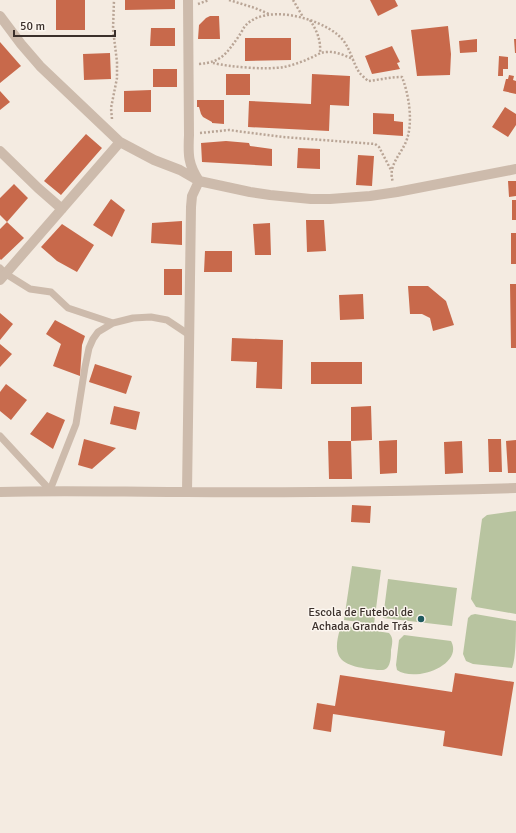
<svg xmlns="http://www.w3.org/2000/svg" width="516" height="833" viewBox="0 0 516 833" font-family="Signika,sans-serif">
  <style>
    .green { fill: #b8c4a0 }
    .building { fill: #c8694b }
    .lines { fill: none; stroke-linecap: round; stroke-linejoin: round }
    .path { stroke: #b9a596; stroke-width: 2.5; stroke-dasharray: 2 2; stroke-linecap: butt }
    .lane { stroke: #cdbbac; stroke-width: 7 }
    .street { stroke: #cdbbac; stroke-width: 10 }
    .poi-dot { fill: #1f5a5e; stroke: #fbf5ee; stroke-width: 1.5 }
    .labels { text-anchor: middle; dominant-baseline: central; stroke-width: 3; stroke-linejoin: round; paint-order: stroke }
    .poi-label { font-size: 12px; fill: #3b302b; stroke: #fbf5ee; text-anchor: end }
  </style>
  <rect width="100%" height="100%" fill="#f4ebe1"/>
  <path class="green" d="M516 511V614L476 607 471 599 482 519 487 515Z
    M352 566 381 570 374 624 344 620Z
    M388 579 457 588 452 626 383 618Z
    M475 614 516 621C516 633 516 659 512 668L473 664 466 661 463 654 468 618 471 615Z
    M345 626 389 633C394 638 392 644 391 650 391 655 391 664 387 668 383 672 374 669 369 669 342 665 331 659 340 629Z
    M404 635 451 641C464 665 415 683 397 670L396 665 399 640Z"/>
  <path class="building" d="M56 0H85V30H56Z
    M125 0H175V9L125 10Z
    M370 0H395L398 6 378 16Z
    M210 16H219L220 39H198L199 25 206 18Z
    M448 26 451 54 450 75 417 76 411 30Z
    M151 28H175V46H150Z
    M245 38H291V60L245 61Z
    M477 39V52L460 53 459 41Z
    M514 39H516V53H515Z
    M0 42 21 66 0 83Z
    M392 46 400 62 397 63 400 69 372 74 365 56Z
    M110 53 111 79 84 80 83 54Z
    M499 56 508 57V69H503V76H498Z
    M153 69H177V87H153Z
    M226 74H250V95H226Z
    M312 74 350 76 349 106 330 105 329 131 248 127 249 101 311 104Z
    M509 75 514 76 513 80 516 81V94L503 91 506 79H508Z
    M151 90V112H124V91Z
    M0 91 10 102 0 110Z
    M197 100H224V124L212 123V122L203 117 201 114 199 107H197Z
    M505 107 516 114V125L508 137 492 127Z
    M373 113 394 114V121L403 122V136L373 134Z
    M86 134 102 148 61 195 44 181Z
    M226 141 249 143 250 146 272 149V166L202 162 201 143Z
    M298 148 320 149V169L297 168Z
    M358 155 374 156 372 186 356 185Z
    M508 181H516V196L509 197Z
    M14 184 28 198 7 222 0 215V198Z
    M111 199 125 210 112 237 93 225Z
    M512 200H516V220H512Z
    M306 220H324L326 251 307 252Z
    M182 221V245L151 243 152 223Z
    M7 222 24 238 1 260 0 259V229Z
    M270 223 271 255H255L253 224Z
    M62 224 94 245 77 272 57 261 41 247Z
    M511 233H516V264H511Z
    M205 251H232V272H204Z
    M164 269H182V295H164Z
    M510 284H516V348H511Z
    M408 286H428L446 301 454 325 433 331 430 318 422 314H410Z
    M363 294 364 319 340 320 339 295Z
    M0 313 13 324 0 340Z
    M55 320 85 336 82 345 80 376 53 366 61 344 46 334Z
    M232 338 283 340 282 389 256 388 257 362 231 361Z
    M0 344 12 354 0 367Z
    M311 362H362V384H311Z
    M95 364 132 376 126 394 89 382Z
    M6 384 27 400 11 420 0 411V392Z
    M114 406 140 412 136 430 110 424Z
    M371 406 372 440 351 441V407Z
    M47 412 65 420 53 449 30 434Z
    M84 439 116 448 92 469 78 465Z
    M488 439H501L502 472H489Z
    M397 440V473L380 474 379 441Z
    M516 440V473H508L506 441Z
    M328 441H351L352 479H329Z
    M462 441 463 473 445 474 444 442Z
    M352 505 371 506 370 523 351 522Z
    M455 673 514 682 502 756 443 746 445 731 333 714 331 732 313 729 317 703 335 706 340 675 452 692Z"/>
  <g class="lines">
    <path class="path" d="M229 0 255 8 269 14
      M293 0 303 17
      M198 4 209 0
      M310 20C317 31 321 40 320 53
      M213 63C231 67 265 70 284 67 293 65 302 62 310 58 316 56 320 52 327 52 336 51 345 56 353 59
      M199 64C222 62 226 54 239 36 241 33 243 29 245 26 266 3 318 18 338 35 350 45 351 59 359 72 361 75 365 78 368 81 379 80 390 77 402 77 409 95 413 121 407 139 402 154 387 165 393 182
      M112 119 111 108 117 78V62L113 29 114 0
      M200 133 229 130 283 137 375 144 379 147 391 170"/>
    <path class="lane" d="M0 268 6 274 30 289 51 292 68 308 113 323
      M0 436 50 490 76 424 85 367 89 348 93 339 98 332 113 323 133 318 151 317 167 320 188 334"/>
    <path class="street" d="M0 16 21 44 40 66 120 142 154 160 180 170 199 181 250 192 270 195 311 199H330L370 196 397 192 516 169
      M0 151 38 188 62 209
      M0 280 120 142
      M0 492C62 490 125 492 187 492 297 493 406 491 516 488
      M187 492 191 207 192 196 199 181C188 164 188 155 189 135L188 0"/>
  </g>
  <circle class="poi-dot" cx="421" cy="619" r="4"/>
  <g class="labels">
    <g class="poi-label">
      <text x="413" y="612">Escola de Futebol de<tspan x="413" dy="14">Achada Grande Trás</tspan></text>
    </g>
  </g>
  <path d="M14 30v6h101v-6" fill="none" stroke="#3b302b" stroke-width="2"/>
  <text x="20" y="30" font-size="12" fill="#3b302b" stroke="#fbf5ee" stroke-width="3" paint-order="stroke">50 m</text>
</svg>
